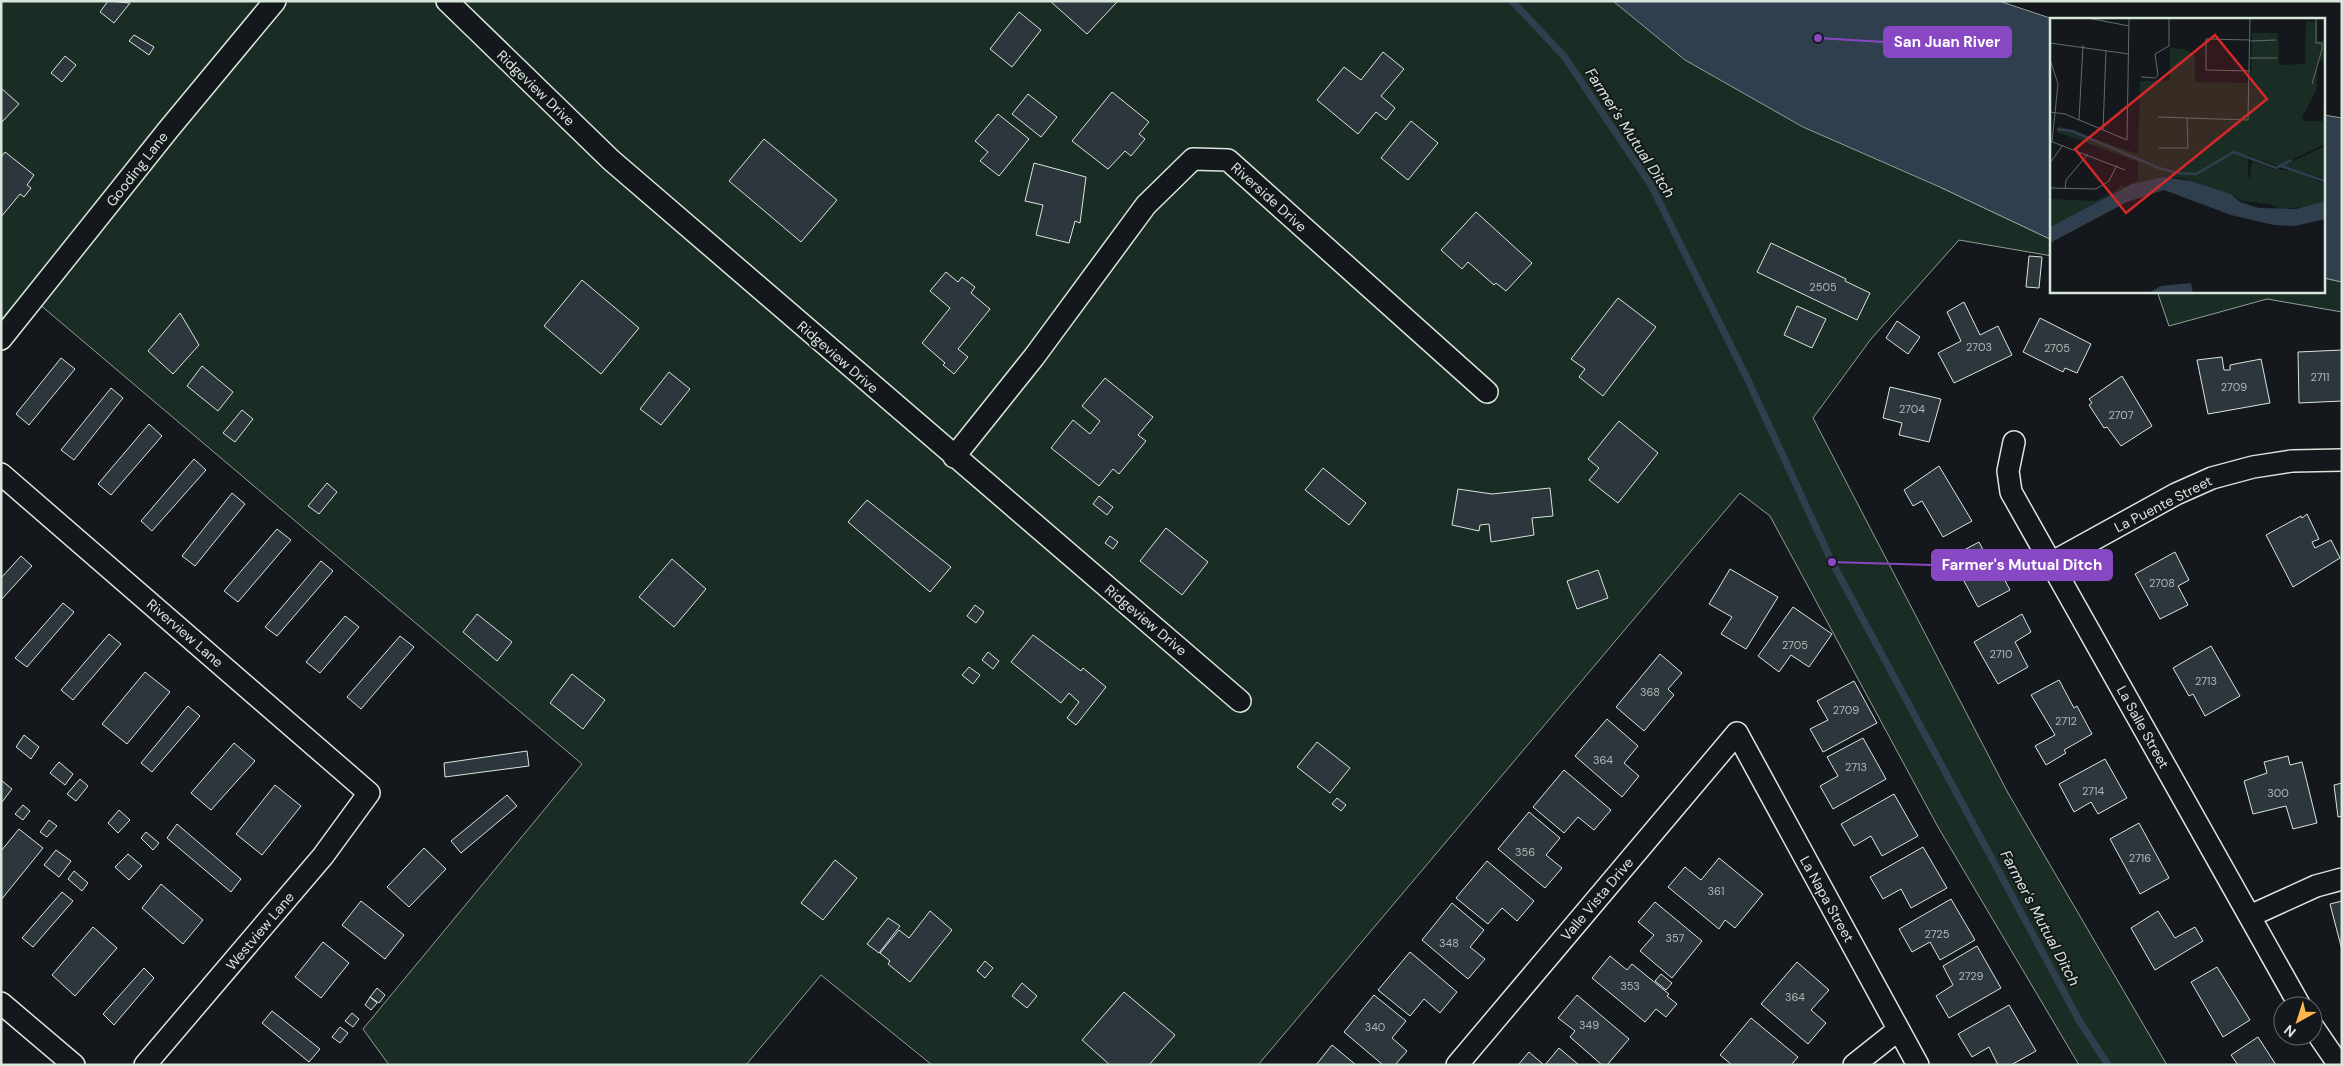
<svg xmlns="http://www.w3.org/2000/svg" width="2343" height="1066" viewBox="0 0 2343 1066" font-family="'DM Sans',sans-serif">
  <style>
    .green { fill: #1a2d24; stroke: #939e99 }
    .water { fill: #2f3f4d; stroke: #939e99 }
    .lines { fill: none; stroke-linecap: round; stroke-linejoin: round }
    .stream { stroke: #2f3f4d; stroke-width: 7 }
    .building { fill: #2c363c; stroke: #d8e6dc }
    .minor-casing { stroke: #d8e6dc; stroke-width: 24 }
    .minor { stroke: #14181c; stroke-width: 21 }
    .labels { text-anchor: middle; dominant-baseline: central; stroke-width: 4; stroke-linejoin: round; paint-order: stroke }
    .number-label { font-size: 11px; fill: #adbab4 }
    .street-label { font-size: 14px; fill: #d8e6dc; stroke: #14181c }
    .water-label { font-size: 15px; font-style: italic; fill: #d8e6dc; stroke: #14181c }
    .inset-river { fill: none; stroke: #2f3f4d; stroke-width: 2.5 }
    .inset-road { fill: none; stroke: #626a69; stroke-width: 1 }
    .view { fill: #d62828; fill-opacity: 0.15; stroke: #d62828; stroke-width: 2.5 }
    .inset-edge { fill: none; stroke: #d8e6dc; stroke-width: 2.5 }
    .leader { fill: none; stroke: #8948c3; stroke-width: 2 }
    .callout-dot { fill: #8948c3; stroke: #14181c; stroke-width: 2 }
    .callout { fill: #8948c3; stroke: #8948c3; stroke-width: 2 }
    .callout-label { font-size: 15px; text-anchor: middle; font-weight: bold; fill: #fff }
  </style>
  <rect width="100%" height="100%" fill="#14181c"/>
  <path class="green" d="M1 1H1613L1942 188 2052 240V256L1959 240 1871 339 1813 418 2008 793 2167 1065H2079L1938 827 1770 516 1740 493 1258 1065H932L821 975 746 1065H389L363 1029 582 764 25 292 1 320Z
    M2324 278 2342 282V312L2267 299 2169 326 2157 291H2324Z"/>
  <path class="water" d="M1613 1H1999L2053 19 2052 240 1942 188 1803 127 1685 60Z
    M2324 115 2342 118V282L2324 278Z"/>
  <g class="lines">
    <path class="stream" d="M1512 1 1564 56 1651 185 1747 378 1832 562 2080 1022 2108 1065"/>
  </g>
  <path class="building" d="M108 1 130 3 114 23 100 12Z
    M1050 1H1116L1117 2 1087 34Z
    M1019 12 1041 30 1012 67 990 49Z
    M134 35 154 47 149 55 129 41Z
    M1383 52 1404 69 1381 96 1395 108 1386 120 1376 112 1358 134 1317 100 1344 67 1361 80Z
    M65 56 76 65 62 82 51 73Z
    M1 88 19 104 1 123Z
    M1112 92 1149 122 1139 134 1145 139 1131 156 1125 151 1108 169 1072 141Z
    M1028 94 1057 117 1041 137 1012 114Z
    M998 114 1029 139 999 176 980 161 988 152 975 141Z
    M1411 121 1438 143 1408 180 1381 158Z
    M764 139 837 200 801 242 729 181Z
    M5 152 34 175 27 185 31 188 24 197 20 194 1 217V157Z
    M1034 163 1086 177 1080 223 1075 221 1069 243 1036 235 1043 205 1025 201Z
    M1476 212 1532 263 1506 291 1496 283 1494 285 1468 262 1462 269 1441 250Z
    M1771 243 1846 279 1845 281 1870 293 1857 320 1757 272Z
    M2029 256 2042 257 2039 288 2026 287Z
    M946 272 958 282 962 277 975 287 971 293 990 309 958 349 968 357 954 374 943 365 945 363 922 343 950 308 930 291Z
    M582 280 639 328 601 374 544 326Z
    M1618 298 1656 327 1603 396 1579 377 1585 369 1571 359Z
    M1964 302 1980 335 1998 326 2012 355 1954 383 1938 353 1961 341 1947 312Z
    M1797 306 1826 319 1812 348 1784 335Z
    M180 313 199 345 173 374 148 351Z
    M2040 318 2091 344 2077 373 2065 368 2063 372 2023 352Z
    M1897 321 1920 337 1908 354 1886 338Z
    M2342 350V401L2299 403 2298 352Z
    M2222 357 2224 370H2230V365L2261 359 2270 403 2208 414 2197 360Z
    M61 358 75 369 29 425 16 414Z
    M202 366 233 392 218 411 187 386Z
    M669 372 690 389 661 425 640 409Z
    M2122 376 2152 426 2121 446 2107 427 2104 428 2089 405 2092 403 2089 399Z
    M1105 378 1153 417 1138 435 1146 441 1119 474 1113 469 1099 486 1051 448 1073 420 1090 434 1100 421 1082 406Z
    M1890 387 1941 399 1929 442 1899 435 1902 423 1883 418Z
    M111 388 123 398 74 460 61 450Z
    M242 410 253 419 235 442 223 433Z
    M1619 421 1658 453 1618 503 1589 480 1599 468 1588 459Z
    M149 424 162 436 111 495 98 484Z
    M194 459 206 470 152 531 141 521Z
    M1939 466 1972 521 1943 537 1922 501 1913 506 1904 490Z
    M1323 468 1366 503 1349 525 1305 490Z
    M327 483 337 492 319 514 308 506Z
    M1550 488 1553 516 1532 518 1534 535 1491 542 1489 524 1480 525 1479 531 1452 525 1458 489 1492 494Z
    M232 493 245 504 195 566 182 556Z
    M1099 496 1113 507 1107 515 1093 504Z
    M867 500 951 567 930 592 848 522Z
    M2307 514 2319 539 2312 542 2315 548 2331 540 2340 558 2293 587 2266 535 2301 516 2302 518Z
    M1166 528 1208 562 1182 595 1140 561Z
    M277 529 291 540 238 602 224 591Z
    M1110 536 1118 542 1113 549 1105 543Z
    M1979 542 1984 552 1989 550 2010 590 1978 607 1951 557Z
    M2175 552 2189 580 2178 586 2188 605 2160 619 2135 574Z
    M21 556 32 566 1 600V578Z
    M672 559 706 589 674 627 639 597Z
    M321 561 333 571 277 636 265 627Z
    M1730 569 1778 597 1746 649 1721 634 1732 617 1709 604Z
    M1598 570 1608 598 1577 609 1567 581Z
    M63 603 74 612 27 667 15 658Z
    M975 605 984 612 976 623 967 616Z
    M1793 607 1832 634 1809 667 1791 655 1779 672 1758 656Z
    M477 614 512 642 497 661 463 632Z
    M2022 614 2031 632 2015 642 2028 667 1998 684 1974 642Z
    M345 616 359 627 320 673 306 662Z
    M109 634 121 644 73 700 61 690Z
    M1033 635 1081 671 1083 668 1106 687 1076 725 1067 718 1079 702 1069 693 1061 703 1011 662Z
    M400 636 414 647 361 709 347 697Z
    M2211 646 2240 696 2205 716 2193 694 2189 696 2173 668Z
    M988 652 999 661 993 669 982 660Z
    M1660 654 1682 673 1668 689 1674 695 1644 731 1616 707Z
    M969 667 980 675 973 684 962 675Z
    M145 672 170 692 127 744 102 724Z
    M572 674 605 700 583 729 550 703Z
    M2059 680 2074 708 2077 706 2092 734 2064 750 2066 753 2046 765 2035 746 2055 735 2031 695Z
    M1854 681 1877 723 1823 752 1810 729 1828 720 1817 701Z
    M188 706 200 716 152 772 141 763Z
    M1607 719 1638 746 1624 763 1639 776 1622 797 1575 756Z
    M24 735 39 747 31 759 16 747Z
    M1863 738 1886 779 1833 809 1820 786 1838 776 1827 757Z
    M1317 742 1350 768 1330 793 1297 767Z
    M234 743 255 761 211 810 191 793Z
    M527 751 529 766 445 777 444 763Z
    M2288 756 2290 765 2302 762 2317 823 2293 829 2286 806 2253 814 2244 781 2267 773 2264 762Z
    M2105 759 2127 798 2098 814 2091 802 2074 812 2059 784Z
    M59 762 73 774 65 785 50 773Z
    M1564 770 1611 810 1594 830 1578 817 1564 833 1533 807Z
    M80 779 88 786 76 801 67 794Z
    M1 780 12 789 2 802H1Z
    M2342 783V816L2338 817 2334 785Z
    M275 785 301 806 262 855 236 834Z
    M1894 794 1918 836 1882 856 1871 836 1854 846 1841 824Z
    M507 795 517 806 461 853 451 841Z
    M1337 798 1346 805 1341 811 1332 804Z
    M23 805 30 811 23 820 15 814Z
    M119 810 130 820 118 833 108 823Z
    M1529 812 1560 838 1546 855 1562 868 1545 888 1498 849Z
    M49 820 57 826 47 837 40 832Z
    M2139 823 2169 878 2140 894 2110 839Z
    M177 824 241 879 231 892 167 838Z
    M19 829 43 848 1 900V851Z
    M146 832 159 843 153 850 141 838Z
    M1923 847 1947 888 1911 908 1901 889 1883 899 1870 877Z
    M424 848 446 869 409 907 387 887Z
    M56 850 71 861 59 877 44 865Z
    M128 854 142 866 129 880 115 867Z
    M1719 858 1763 894 1735 928 1725 920 1719 929 1668 887 1685 867 1701 880Z
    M835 860 857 878 823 920 801 903Z
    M1487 861 1534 901 1517 921 1502 908 1488 924 1456 898Z
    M74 871 88 883 82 891 68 879Z
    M161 884 203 920 183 944 142 908Z
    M62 892 73 901 33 947 22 938Z
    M1951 899 1975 940 1940 960 1930 942 1912 952 1899 929Z
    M361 901 404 935 385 959 342 925Z
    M2342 901V950L2330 904Z
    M1655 902 1702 941 1672 978 1640 951 1654 935 1638 922Z
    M1452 903 1484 930 1470 947 1485 959 1468 979 1422 940Z
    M930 911 952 930 910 982 888 964 890 961 880 953 899 930 909 938Z
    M2158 911 2175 938 2195 927 2203 941 2155 970 2131 928Z
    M888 918 900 926 879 953 867 944Z
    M93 927 117 948 75 996 52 975Z
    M323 942 349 963 321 998 295 977Z
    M1977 946 2001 988 1949 1018 1936 996 1953 985 1943 966Z
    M1410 952 1457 992 1440 1013 1424 999 1410 1016 1378 990Z
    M1610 956 1627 970 1632 964 1669 994 1667 996 1677 1004 1666 1017 1656 1009 1645 1022 1592 978Z
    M985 961 993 968 985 978 977 971Z
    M1797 962 1829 990 1811 1010 1826 1023 1808 1044 1761 1004Z
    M2217 967 2250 1020 2223 1037 2191 982Z
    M144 968 154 978 114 1025 103 1014Z
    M1661 974 1672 983 1666 990 1655 981Z
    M1022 983 1037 996 1027 1008 1012 996Z
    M377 988 385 995 379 1003 370 997Z
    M1124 992 1175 1035 1149 1065H1110L1082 1040Z
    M1374 995 1406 1021 1392 1038 1407 1051 1395 1065H1383L1344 1032Z
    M1577 995 1629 1039 1607 1065H1602L1570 1037 1575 1031 1558 1018Z
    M370 997 377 1003 371 1010 365 1005Z
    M2009 1005 2036 1051 2011 1065H1998L1989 1047 1972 1057 1958 1034Z
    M272 1011 320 1049 309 1062 262 1023Z
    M352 1013 359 1019 353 1027 345 1021Z
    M1751 1018 1798 1057 1791 1065H1732L1720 1055Z
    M340 1027 348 1033 340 1043 332 1037Z
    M2258 1037 2276 1065H2238L2231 1055Z
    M1332 1045 1356 1065H1316Z
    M1559 1048 1579 1065H1545Z
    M1529 1052 1544 1065H1518Z"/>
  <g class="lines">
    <defs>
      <path id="minor" d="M447 1 611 160 1240 701
        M1 339 168 130 275 1
        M2014 442 2008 471 2011 492 2300 1006
        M954 457 1034 357 1146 205 1193 159 1228 160 1487 392
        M1 474 369 793 323 856 145 1065
        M2051 563 2176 494 2212 478 2253 467 2292 461 2342 460
        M2250 916 2316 886 2342 879
        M1 1003 74 1065
        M2313 1027 2339 1065
        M1457 1065 1737 733 1918 1065
        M1854 1065 1898 1030"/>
    </defs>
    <use href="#minor" class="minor-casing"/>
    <use href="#minor" class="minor"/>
  </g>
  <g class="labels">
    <g class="number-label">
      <text x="1823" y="287">2505</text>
      <text x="1979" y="347">2703</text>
      <text x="2057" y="348">2705</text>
      <text x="2320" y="377">2711</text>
      <text x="2234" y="387">2709</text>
      <text x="1912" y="409">2704</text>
      <text x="2121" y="415">2707</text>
      <text x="2162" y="583">2708</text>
      <text x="1795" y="645">2705</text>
      <text x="2001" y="654">2710</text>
      <text x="2206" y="681">2713</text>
      <text x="1650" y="692">368</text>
      <text x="1846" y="710">2709</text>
      <text x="2066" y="721">2712</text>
      <text x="1603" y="760">364</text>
      <text x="1856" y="767">2713</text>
      <text x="2093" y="791">2714</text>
      <text x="2278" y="793">300</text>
      <text x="1525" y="852">356</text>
      <text x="2140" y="858">2716</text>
      <text x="1716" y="891">361</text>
      <text x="1937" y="934">2725</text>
      <text x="1675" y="938">357</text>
      <text x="1449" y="943">348</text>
      <text x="1971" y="976">2729</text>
      <text x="1630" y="986">353</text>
      <text x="1795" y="997">364</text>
      <text x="1589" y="1025">349</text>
      <text x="1375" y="1027">340</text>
    </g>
    <g class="street-label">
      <text transform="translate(536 88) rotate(44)">Ridgeview Drive</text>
      <text transform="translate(137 169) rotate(-52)">Gooding Lane</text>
      <text transform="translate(1269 197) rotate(42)">Riverside Drive</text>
      <text transform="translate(838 357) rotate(41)">Ridgeview Drive</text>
      <text transform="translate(2163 504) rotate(-27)">La Puente Street</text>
      <text transform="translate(1146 620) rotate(40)">Ridgeview Drive</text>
      <text transform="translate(185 633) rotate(41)">Riverview Lane</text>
      <text transform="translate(2143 727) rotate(61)">La Salle Street</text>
      <text transform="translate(1597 899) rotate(-50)">Valle Vista Drive</text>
      <text transform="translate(1827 899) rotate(61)">La Napa Street</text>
      <text transform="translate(260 931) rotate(-50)">Westview Lane</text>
    </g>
    <g class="water-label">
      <text transform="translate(1630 133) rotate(57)">Farmer's Mutual Ditch</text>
      <text transform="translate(2040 918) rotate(62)">Farmer's Mutual Ditch</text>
    </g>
  </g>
  <g transform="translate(2050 18)">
    <rect width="275" height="275" fill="#14181c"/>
    <path d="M256 3 267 5V23H273L275 16V43L268 42 266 73 252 99 254 103H273L275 61V126L228 148 198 137V157L200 161 202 143 223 151 246 153 272 165 273 160 233 148 275 128V183L254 189 231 191 220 186 192 183 181 176 133 160 113 159 82 166 0 209V181L45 183 66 173 71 167 75 169 88 162V144L7 114 8 108 88 136 90 63H120V30L134 31 145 37V64L201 65 202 15H228L229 47 255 46Z" fill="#1a2d24"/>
    <path d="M113 159 141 163 181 176 190 184 209 190 246 191 275 183V201L245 208 224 207 181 197 114 172 77 184 0 225V209L82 166ZM141 265 143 275H98L111 268Z" fill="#2f3f4d"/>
    <path class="inset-river" d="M7 111 22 113 109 150 127 155 146 156 184 134 226 150 242 142M231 148 275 163"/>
    <path class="inset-road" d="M38 0 79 8M200 23 226 22M0 25 79 36M200 40H227M0 41 8 66 2 124M200 53 156 52V21L200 22M91 59 105 60 108 57 105 36 119 28V0M262 66 272 31V25H266V1M0 94 15 96 77 122 79 0M108 99 198 102 200 0M29 102 33 27M53 112 56 32M0 123 75 152M109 130H138L137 100M0 145 13 127M0 170 46 171 59 163 67 147M15 171 16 162 38 136"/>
    <path class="view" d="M165 17 217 81 76 195 25 131Z"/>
    <rect width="275" height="275" class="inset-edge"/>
  </g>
  <path class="leader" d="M1818 38L1884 42M1832 562L1932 565"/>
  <g class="callout-dot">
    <circle cx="1818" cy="38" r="5"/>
    <circle cx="1832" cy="562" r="5"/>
  </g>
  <g class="callout">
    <rect x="1884" y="27" width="127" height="30" rx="5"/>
    <rect x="1932" y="550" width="180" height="30" rx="5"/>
  </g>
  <g class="callout-label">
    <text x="1947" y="47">San Juan River</text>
    <text x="2022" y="570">Farmer's Mutual Ditch</text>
  </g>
  <rect width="2343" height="1066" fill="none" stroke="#d8e6dc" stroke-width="5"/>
  <g transform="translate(2298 1021) rotate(219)"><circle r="24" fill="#14181c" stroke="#626a69"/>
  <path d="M0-4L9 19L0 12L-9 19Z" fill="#ffb74d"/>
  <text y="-8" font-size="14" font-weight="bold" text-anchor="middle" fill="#d8e6dc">N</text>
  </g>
</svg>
